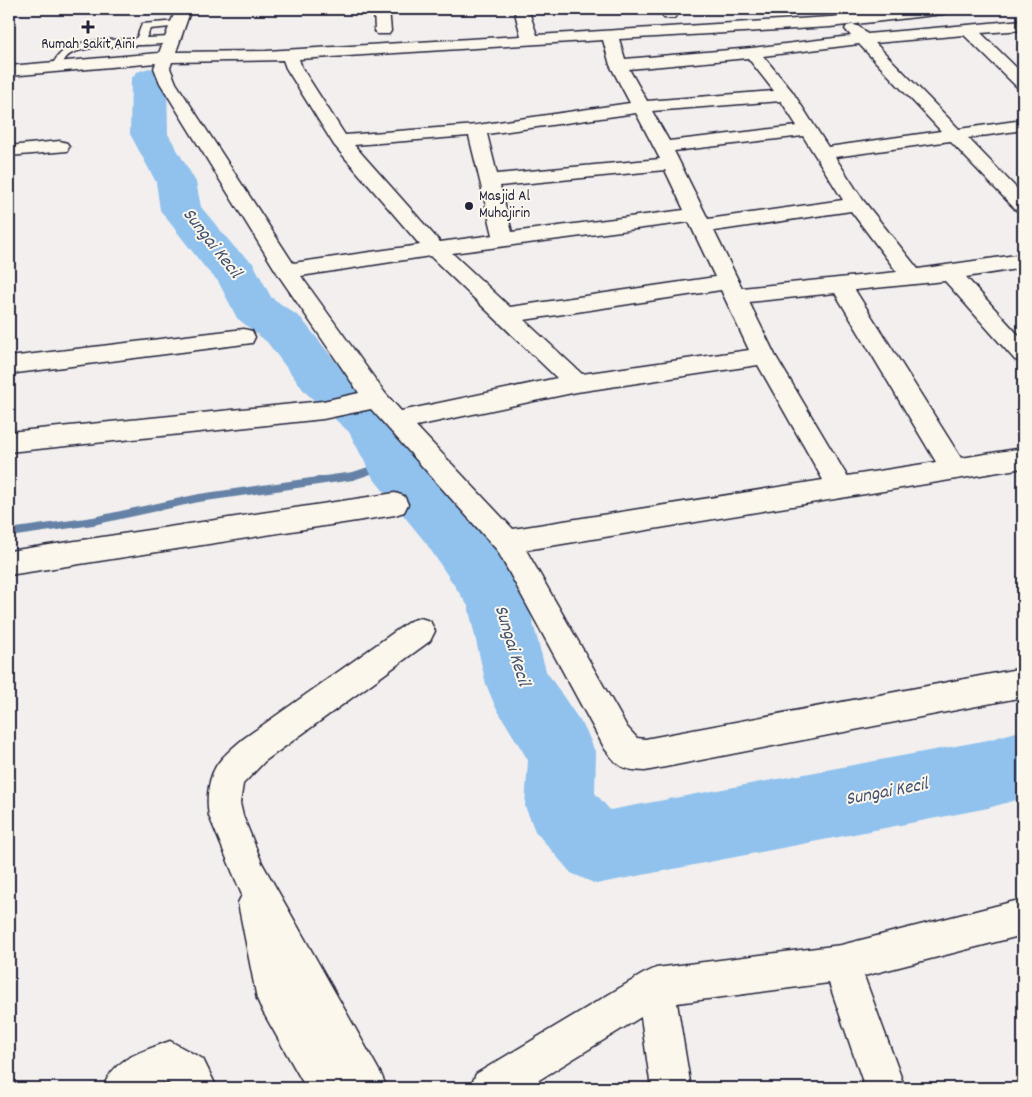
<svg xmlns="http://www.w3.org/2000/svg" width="1032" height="1097" viewBox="0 0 1032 1097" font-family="Dekko,sans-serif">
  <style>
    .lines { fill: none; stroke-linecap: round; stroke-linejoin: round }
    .stream { fill: #6582a6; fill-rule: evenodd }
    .river { fill: #91c2ed; fill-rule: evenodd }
    .service-casing { stroke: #22223b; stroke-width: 3 }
    .minor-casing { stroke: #22223b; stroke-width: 3 }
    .service { fill: #fbf7ec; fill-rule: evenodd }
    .minor { fill: #fbf7ec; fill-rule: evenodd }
    .poi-dot { fill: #22223b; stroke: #fbf7ec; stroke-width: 2 }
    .labels { text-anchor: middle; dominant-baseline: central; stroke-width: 4; stroke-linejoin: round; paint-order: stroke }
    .far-poi-label { font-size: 15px; fill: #22223b; stroke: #fbf7ec }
    .water-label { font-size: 19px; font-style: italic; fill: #435270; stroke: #fbf7ec }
  </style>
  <rect width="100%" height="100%" fill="#f2efee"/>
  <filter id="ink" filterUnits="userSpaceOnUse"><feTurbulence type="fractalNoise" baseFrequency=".02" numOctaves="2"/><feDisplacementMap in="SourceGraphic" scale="10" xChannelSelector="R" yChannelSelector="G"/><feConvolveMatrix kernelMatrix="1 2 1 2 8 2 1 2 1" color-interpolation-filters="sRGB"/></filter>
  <g filter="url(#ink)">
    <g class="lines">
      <path class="stream" d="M392 459 397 463 395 466 353 480 199 502 93 525 9 537V529L93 517 199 494 353 472Z"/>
      <path class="river" d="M149 68 161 72 167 79 168 134 196 182 201 207 236 249 253 263 271 297 301 318 339 366 385 404 411 448 466 509 517 578 526 597 546 671 586 730 596 754 595 793 610 810 988 740 1023 730V798L988 808 596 884 571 873 535 831 525 806 528 760 495 706 486 684 468 606 426 543 373 478 349 432 305 392 267 342 237 318 218 281 206 269 160 210 156 182 130 134 131 79 137 72Z"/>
      <defs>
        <path id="service" d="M178 21 183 24 182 26 150 29 146 38 171 37 176 40 175 42C152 48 79 41 66 58 63 61 62 66 61 69L57 70 52 67C62 36 107 41 134 39L137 37 142 24Z"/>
        <path id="minor" d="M176 9H191L176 52 266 51 521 36 514 9H528L537 35 830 17 905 9H951L948 12 943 14 830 27 619 39 625 59 752 48 851 36 845 29 847 26C857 23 860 27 867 34L1023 20V30L981 33 1023 74V88L1017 87 964 35 875 43 959 129 1023 120V130L968 138 1023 195V212L1016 210 950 141 835 157 863 200 918 269 1023 254V268L966 277 1023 340V362L1015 360 945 281 855 290 961 458 1023 448V468L526 550 627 727 637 738 645 739 1023 668V697L645 771C622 770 619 767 605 749L497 550 371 409 323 419 9 452V432L323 401 359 393 279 276 160 83 154 68 156 63 9 76V66L159 53ZM603 40 610 65 630 103 477 125 345 135 302 68 299 59ZM859 44 941 131 828 147 792 91 763 56ZM748 58 774 91 647 101 629 69ZM283 60 286 68 334 145 420 245 293 263 176 83 170 68 172 62ZM781 101 797 126 669 141 652 111ZM636 113 660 159 497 174 487 134ZM469 136 493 235 440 242 354 145ZM803 136 843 200 708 219 674 151ZM665 170 684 210 512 232 500 186ZM851 211 897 272 742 288 714 231ZM689 222 715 277 510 307 452 253ZM430 256 557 378 401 411 385 393 301 276ZM721 290 749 350 582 374 524 320ZM835 293 936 462 847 476 775 355 749 302ZM758 365 823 480 513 529 416 426 577 392Z
          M374 9H389L391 31 389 34H377L375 31Z
          M659 9H674L677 15 674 18H664Z
          M60 141 67 143 69 147 67 151 9 156V146Z
          M244 329 252 331 255 337 252 343 9 374V357Z
          M395 493 404 496 408 504 404 512 395 515 9 575V551Z
          M420 618 430 621 435 631 430 641 265 761 243 784 240 803 243 816 262 863 381 1074 387 1088H306L263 1012 257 999 238 903 242 895 209 816C206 799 208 776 219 762 226 753 235 746 243 739L410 621Z
          M1023 899V935L864 976 905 1088H865L829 983 677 1003 691 1088H651L641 1017 526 1088H470L476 1074 643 974 656 968 841 945Z
          M170 1041 203 1059 217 1088H176L167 1082 152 1088H103C114 1057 142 1052 170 1041Z"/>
      </defs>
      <use href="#service" class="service-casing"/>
      <use href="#minor" class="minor-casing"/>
      <use href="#service" class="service"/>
      <use href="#minor" class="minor"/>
    </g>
  </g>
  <g class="poi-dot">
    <path d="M85.5 19.5h5v5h5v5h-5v5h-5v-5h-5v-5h5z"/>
    <circle cx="469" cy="206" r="5"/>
  </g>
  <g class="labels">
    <g class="far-poi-label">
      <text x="88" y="45">Rumah Sakit Aini</text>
      <text x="479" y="197" text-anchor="start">Masjid Al<tspan x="479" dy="17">Muhajirin</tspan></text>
    </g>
    <g class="water-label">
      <text transform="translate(211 244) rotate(52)">Sungai Kecil</text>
      <text transform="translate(511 646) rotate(73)">Sungai Kecil</text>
      <text transform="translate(887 793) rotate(-11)">Sungai Kecil</text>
    </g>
  </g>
  <rect width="1032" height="1097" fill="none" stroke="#fbf7ec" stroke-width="30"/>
  <rect x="15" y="15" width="1002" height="1067" fill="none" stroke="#22223b" stroke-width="2" filter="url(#ink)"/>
</svg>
